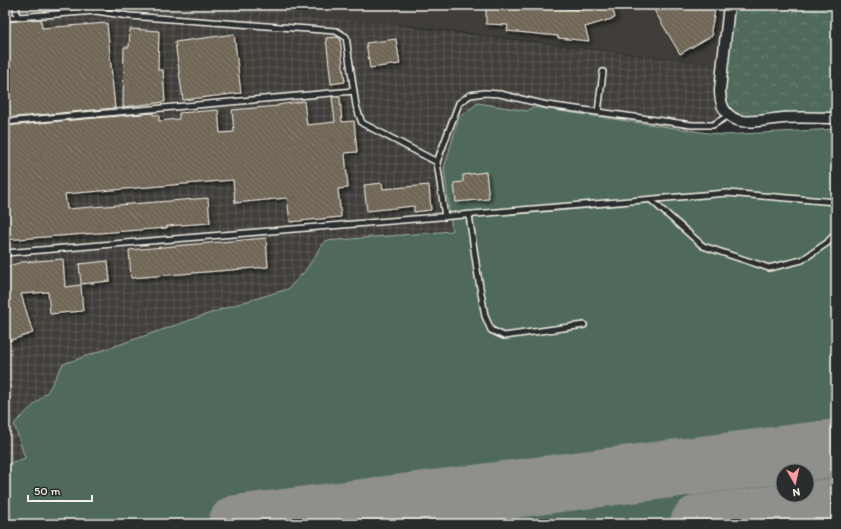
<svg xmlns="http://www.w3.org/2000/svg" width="841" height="529" viewBox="0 0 841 529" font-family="Itim,sans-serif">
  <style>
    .built { fill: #3f3e3a }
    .industrial { fill: url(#industrial-grid) }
    .grass { fill: #4f6b5b; stroke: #a2aea2; fill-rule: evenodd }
    .park { fill: url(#park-crowns); stroke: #a2aea2 }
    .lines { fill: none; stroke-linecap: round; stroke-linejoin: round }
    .runway { stroke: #8f8f8b; stroke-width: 58 }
    .building { fill: url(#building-back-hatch); stroke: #f4f1e8; filter: url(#shadow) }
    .service-casing { stroke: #f4f1e8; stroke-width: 8 }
    .minor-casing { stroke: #f4f1e8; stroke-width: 13 }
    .service { stroke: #2a2d2e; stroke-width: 5 }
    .minor { stroke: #2a2d2e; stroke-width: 10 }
  </style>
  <defs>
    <pattern id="industrial-grid" width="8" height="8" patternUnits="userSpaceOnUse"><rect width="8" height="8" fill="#3f3e3a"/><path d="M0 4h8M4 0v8" fill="none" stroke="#5b5a56"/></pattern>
    <pattern id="park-crowns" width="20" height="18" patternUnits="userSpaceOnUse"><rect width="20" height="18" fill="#4f6b5b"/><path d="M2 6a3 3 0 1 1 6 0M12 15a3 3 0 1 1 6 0" fill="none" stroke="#698173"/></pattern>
    <pattern id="building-back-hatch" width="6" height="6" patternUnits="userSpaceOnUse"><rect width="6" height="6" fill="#706657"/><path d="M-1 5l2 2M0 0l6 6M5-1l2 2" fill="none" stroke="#857c6f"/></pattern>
    <filter id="shadow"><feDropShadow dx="2.5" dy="2.5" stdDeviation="2" flood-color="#0009"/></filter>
  </defs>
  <rect width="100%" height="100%" fill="#2a2d2e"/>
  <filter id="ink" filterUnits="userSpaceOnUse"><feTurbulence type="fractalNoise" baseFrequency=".025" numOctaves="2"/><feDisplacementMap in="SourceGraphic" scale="8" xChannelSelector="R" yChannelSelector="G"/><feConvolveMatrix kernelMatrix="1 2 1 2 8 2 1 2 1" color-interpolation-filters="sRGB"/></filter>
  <g filter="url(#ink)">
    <path class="built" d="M308 5H836L727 66 389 23 303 17Z"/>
    <path class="industrial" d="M5 5H308L303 17 390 23 417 28 717 65 714 93 720 121 717 128 694 130 533 107 527 111 478 103 459 117 444 169 448 208 452 231 325 241 305 271 288 289 231 306 63 364 48 391 14 424 25 458 5 465Z"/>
    <path class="grass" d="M478 103 527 111 533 107 722 135 836 129V524H5V465L25 458 14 424 48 391 63 364 231 306 288 289 305 271 325 241 452 231 444 169 459 117ZM783 471H807V495H783Z"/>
    <path class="park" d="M734 5H836V115L741 117C730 111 726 105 725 92Z"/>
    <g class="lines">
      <path class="runway" d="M237 524 836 448
        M699 524 836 507"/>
    </g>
    <path class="building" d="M486 5H556V8L583 10 581 5H612L615 18 585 27 589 41 558 38V36L507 31 508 25 486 24Z
      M651 5H716L711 31 713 35 680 54Z
      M41 19 42 28 107 23 115 108 5 118V22Z
      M130 29 159 31 158 70H163L165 102 123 107 124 47H129Z
      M234 34 241 93 183 100 175 42Z
      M338 37 340 38 345 82 331 84 326 38Z
      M396 39 400 64 370 68 366 43Z
      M332 97H340L342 122 354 121 357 152 345 153 348 188 338 189 341 217 290 222 287 198 235 203 233 180 65 194 67 209 208 198 210 223 167 226V228L5 240V126L153 113V115H159V121L179 119V113L218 110 220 133 234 132 232 110 278 106V105L304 101 307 125 335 122Z
      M486 172 489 199 456 202 454 183 463 182V175Z
      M382 183 383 189 429 185 431 210 414 212V206L367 211 364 185Z
      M266 238 268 267 131 278 129 250Z
      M63 259 65 287 81 285 83 311 50 314 48 292 21 294 33 333 5 342V267L22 262Z
      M108 261 110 281 81 284 79 264Z"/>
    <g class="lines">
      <defs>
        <path id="service" d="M16 5 17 17
          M5 18 96 11 129 16 336 31 346 37 356 106 362 123 437 162
          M598 112 603 72
          M5 122 354 91
          M651 200 703 246 769 268 802 260 827 243 836 233
          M469 215 477 270 485 316 491 330 504 336 584 325
          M445 217 437 162 459 103 470 95 484 93 500 94 547 105 692 125H713L729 115
          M5 253 727 193 836 202"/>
        <path id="minor" d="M729 5 720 90C720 103 723 114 737 120 748 124 771 119 783 118 801 117 818 118 836 118"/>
      </defs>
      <use href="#service" class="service-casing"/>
      <use href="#minor" class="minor-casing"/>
      <use href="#service" class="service"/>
      <use href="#minor" class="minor"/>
    </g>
  </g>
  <rect width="841" height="529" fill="none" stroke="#2a2d2e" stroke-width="20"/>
  <rect x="10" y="10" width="821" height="509" fill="none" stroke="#f4f1e8" stroke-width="1.5" filter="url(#ink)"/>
  <g transform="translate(795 483) rotate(171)"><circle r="19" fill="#2a2d2e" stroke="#7b7b78"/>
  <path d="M0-3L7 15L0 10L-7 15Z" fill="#ff9aa2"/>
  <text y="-6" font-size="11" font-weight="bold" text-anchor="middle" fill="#f4f1e8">N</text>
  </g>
  <path d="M28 495v6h64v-6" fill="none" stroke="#f4f1e8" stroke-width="2"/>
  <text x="34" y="495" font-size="12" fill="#f4f1e8" stroke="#2a2d2e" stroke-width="3" paint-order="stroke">50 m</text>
</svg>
